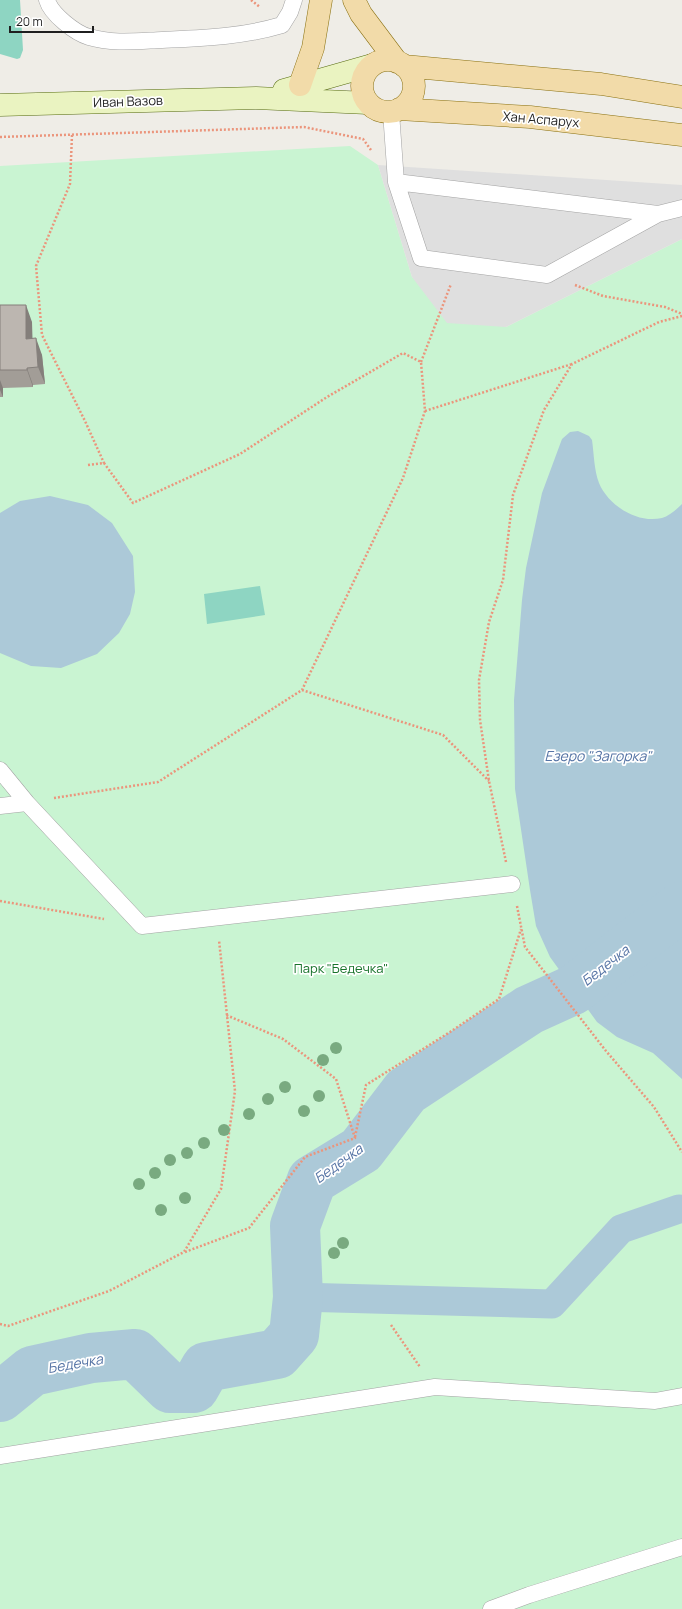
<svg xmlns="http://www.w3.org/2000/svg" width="682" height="1609" viewBox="0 0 682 1609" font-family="Manrope,sans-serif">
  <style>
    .park { fill: #c9f4d2 }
    .pitch { fill: #8ed5c2 }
    .parking { fill: #dfdfdf }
    .water { fill: #acc9d8 }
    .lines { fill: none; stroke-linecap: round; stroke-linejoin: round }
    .canal { stroke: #acc9d8; stroke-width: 29 }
    .river { stroke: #acc9d8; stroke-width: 50 }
    .service-casing { stroke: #a3a3a3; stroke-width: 17 }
    .secondary-casing { stroke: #576c11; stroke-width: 23 }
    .primary-casing { stroke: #8a7111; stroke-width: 23 }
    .path { stroke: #eb957c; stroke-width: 2.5; stroke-dasharray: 2 2; stroke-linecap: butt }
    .service { stroke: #fff; stroke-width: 16 }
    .secondary { stroke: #eaf3c1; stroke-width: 22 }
    .primary { stroke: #f2dba9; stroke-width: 22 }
    .tree { fill: #79aa80 }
    .wall { fill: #a29d97 }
    .shaded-wall { fill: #847f7b }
    .building { fill: #bcb6b0; stroke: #847f7b }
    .labels { text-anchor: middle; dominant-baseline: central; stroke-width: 3.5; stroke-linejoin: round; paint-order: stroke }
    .street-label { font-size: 13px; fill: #1f1f1f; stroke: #fff }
    .park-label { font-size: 13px; fill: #18732b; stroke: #fff }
    .water-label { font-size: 14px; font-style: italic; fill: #5674a5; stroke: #fff }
  </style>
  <rect width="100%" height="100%" fill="#efede7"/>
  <path class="park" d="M350 146 378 165 412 277 506 327 682 239V1609H0V166Z"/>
  <path class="pitch" d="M0 0H20L23 50 20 58 17 59 0 54Z
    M260 586 265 615 207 624 204 594Z"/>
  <path class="parking" d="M378 165 682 185V239L506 327 447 323 412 277Z"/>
  <path class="water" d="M578 431 589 436 592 440C594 454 594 470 599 483 608 505 637 524 662 518 669 516 676 510 682 504V1079L653 1053 617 1037 597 1022 550 957 536 926 530 890 515 789 514 700 522 600 526 568 542 493 562 439 570 432Z
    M50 496 88 505 112 523 133 556 135 592 130 614 119 633 97 654 61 668 31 666 0 653V513L20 501Z"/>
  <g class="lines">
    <path class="canal" d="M298 1297 552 1304 621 1229 679 1209"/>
    <path class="river" d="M0 1397 32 1371 91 1358 135 1354 170 1388H194L206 1367 277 1354 294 1335 298 1297 295 1226 312 1180 361 1150 406 1091 529 1010 573 990 682 906"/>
    <defs>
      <path id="service" d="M47 0C51 14 75 33 89 37 112 44 138 41 162 40 203 38 242 37 282 25L290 12 294 0
        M391 112 396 182 421 258 547 275 658 214
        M396 182 658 214 682 208
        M0 770 27 803 142 926 512 884
        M0 806 27 803
        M0 1456 435 1387 655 1401 682 1396
        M491 1609 529 1595 682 1547"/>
      <path id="secondary" d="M284 90 372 65
        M0 105 256 98 368 103"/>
      <path id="primary" d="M354 0 361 14 397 62
        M362 86a26 26 0 1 1 52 0a26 26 0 1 1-52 0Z
        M404 66 601 84 682 97
        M300 85 313 48 321 0
        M399 109 530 117 682 135"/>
    </defs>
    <use href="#service" class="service-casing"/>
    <use href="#secondary" class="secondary-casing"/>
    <use href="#primary" class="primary-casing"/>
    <path class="path" d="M251 0 260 7
      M72 135 70 184 36 266 42 335 85 421 104 463
      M0 137 304 127 363 139 371 150
      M575 285 603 296 665 307 682 314
      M421 362 451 284
      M425 411 572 364
      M88 465 104 463 133 503 240 454 327 397 403 353 421 362 425 411 403 478 302 690
      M54 798 158 782 302 690 443 735 489 781
      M506 862 489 781 480 720 479 680 489 622 503 580 513 495 544 410 572 364 659 322 682 316
      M0 901 104 919
      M517 906 525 947 606 1051 654 1107 682 1152
      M355 1137 366 1085 450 1032 499 999 521 929
      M185 1252 249 1228 305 1157 355 1138 336 1079 283 1039 226 1015
      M0 1324 8 1326 109 1291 184 1252 221 1189 235 1091 219 940
      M391 1325 420 1367"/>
    <use href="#service" class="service"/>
    <use href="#secondary" class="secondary"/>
    <use href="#primary" class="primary"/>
  </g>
  <g class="tree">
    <circle cx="336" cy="1048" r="6"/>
    <circle cx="323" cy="1060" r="6"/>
    <circle cx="285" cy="1087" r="6"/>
    <circle cx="319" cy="1096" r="6"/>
    <circle cx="268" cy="1099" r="6"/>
    <circle cx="304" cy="1111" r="6"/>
    <circle cx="249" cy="1114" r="6"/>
    <circle cx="224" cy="1130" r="6"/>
    <circle cx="204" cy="1143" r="6"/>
    <circle cx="187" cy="1153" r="6"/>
    <circle cx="170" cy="1160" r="6"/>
    <circle cx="155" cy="1173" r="6"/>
    <circle cx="139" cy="1184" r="6"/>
    <circle cx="185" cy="1198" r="6"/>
    <circle cx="161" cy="1210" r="6"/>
    <circle cx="343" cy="1243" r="6"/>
    <circle cx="334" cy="1253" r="6"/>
  </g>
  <path class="wall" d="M0 305 32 322V338L42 355 45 384 33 385V387L3 388V397H0Z"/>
  <path class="shaded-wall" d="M26 305 32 322 33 356 26 339Z
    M36 338 42 355 45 384 38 367Z
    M27 368 33 385V387L27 370Z
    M0 380 3 388V397L0 390Z"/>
  <path class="building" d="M0 305H26V339L36 338 38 367 27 368V370H0Z"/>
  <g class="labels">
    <g class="street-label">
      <text transform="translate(128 101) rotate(-2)">Иван Вазов</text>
      <text transform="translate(541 119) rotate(5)">Хан Аспарух</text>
    </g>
    <g class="park-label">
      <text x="341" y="968">Парк "Бедечка"</text>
    </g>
    <g class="water-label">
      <text x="598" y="755">Езеро "Загорка"</text>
      <text transform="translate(605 965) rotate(-38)">Бедечка</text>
      <text transform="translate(338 1163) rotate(-36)">Бедечка</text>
      <text transform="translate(75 1363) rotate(-10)">Бедечка</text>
    </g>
  </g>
  <path d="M10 26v6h83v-6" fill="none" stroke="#1f1f1f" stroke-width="2"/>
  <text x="16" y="26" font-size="12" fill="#1f1f1f" stroke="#ffffff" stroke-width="3" paint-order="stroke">20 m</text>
</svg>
